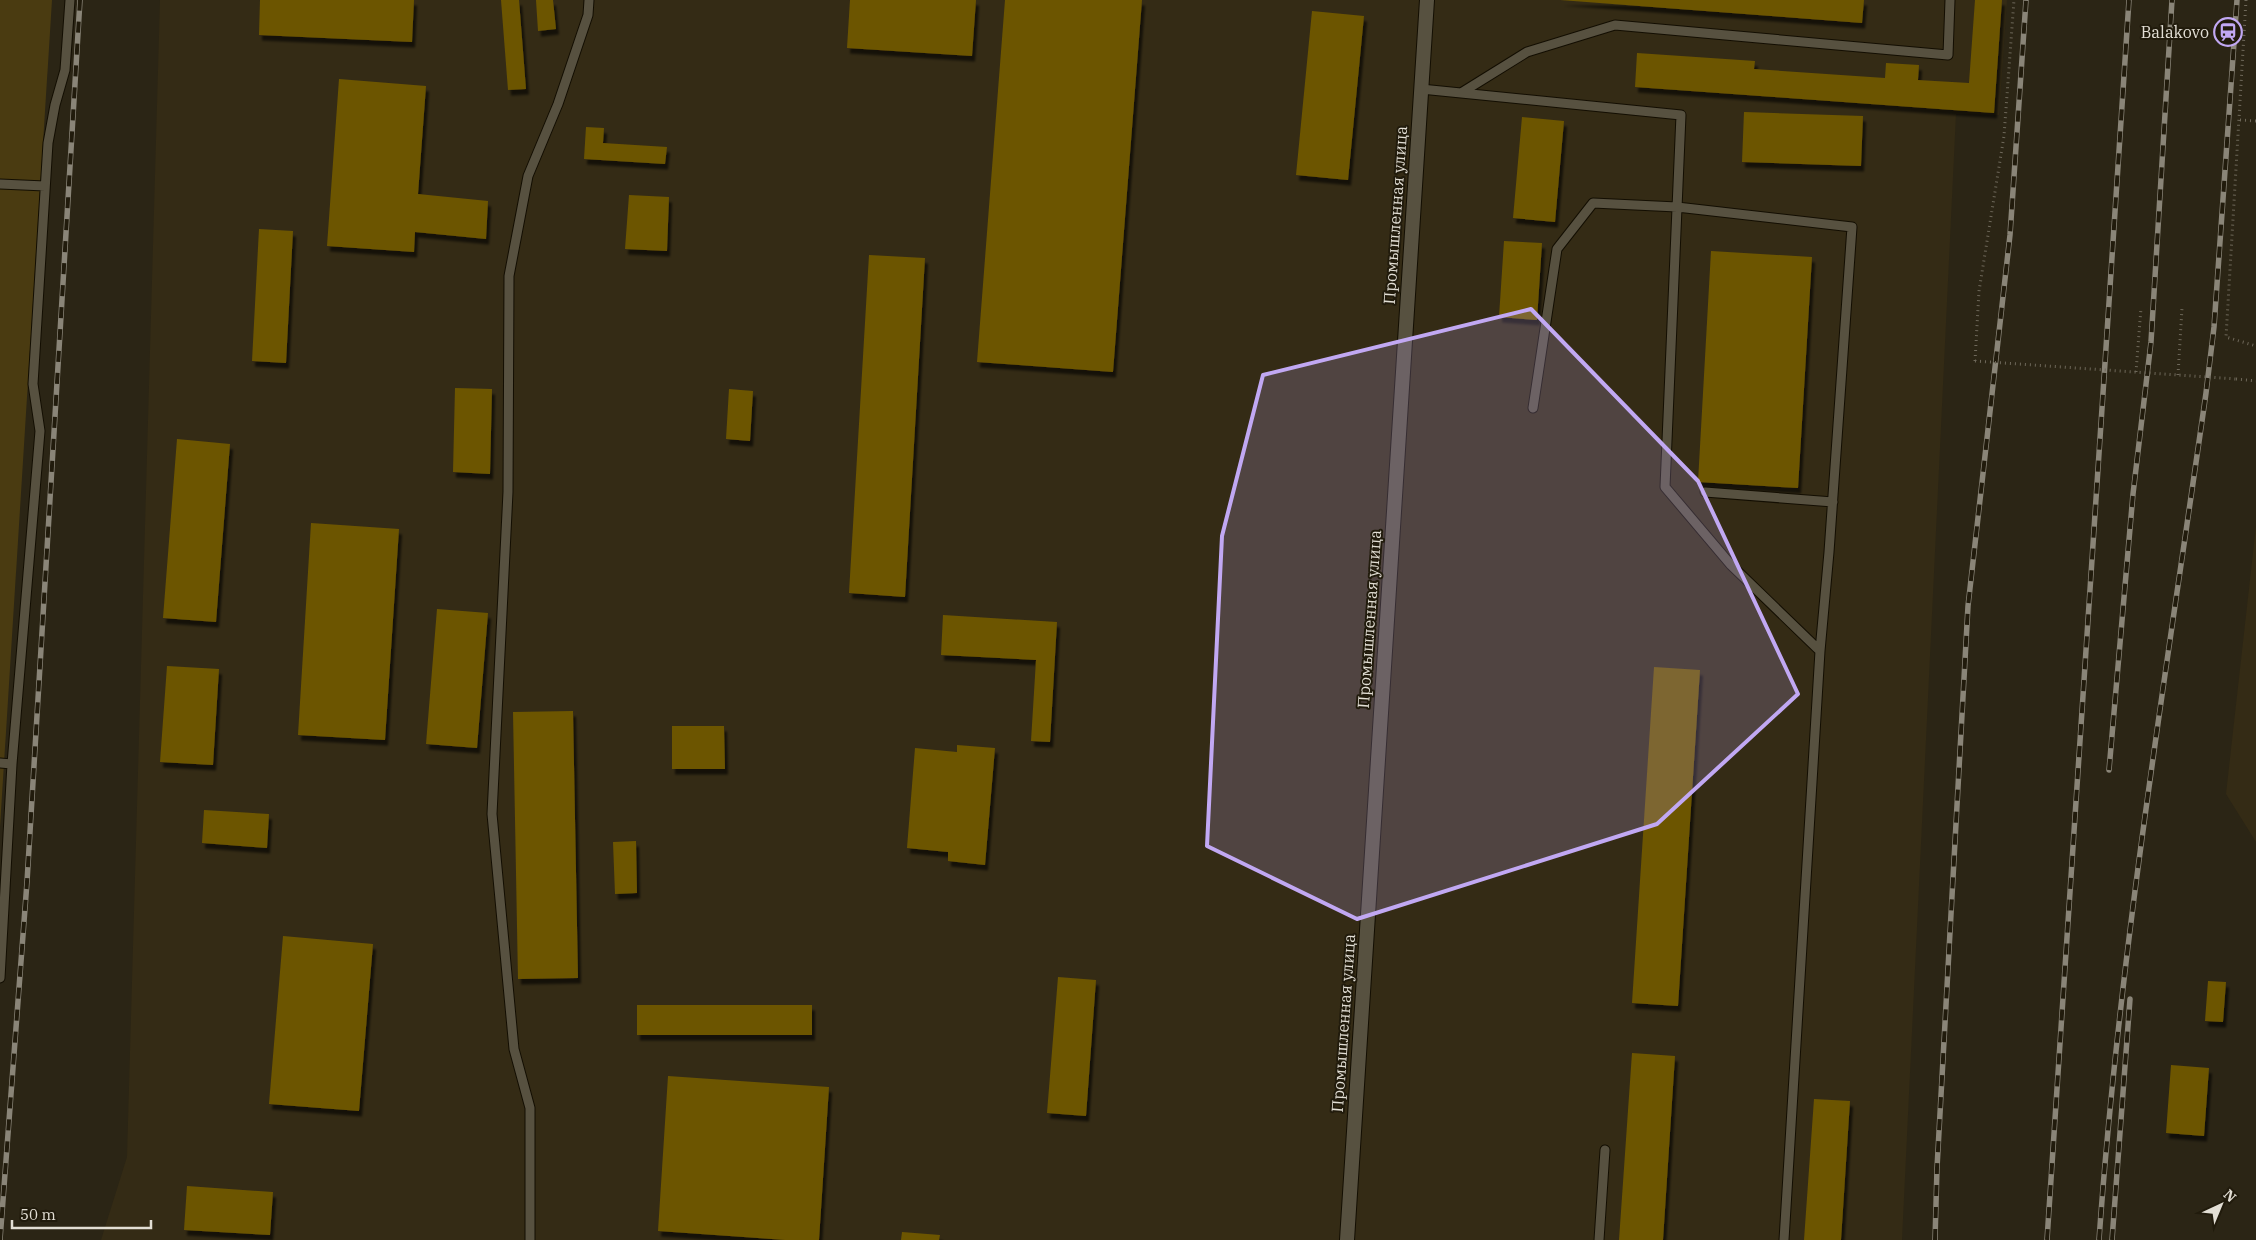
<svg xmlns="http://www.w3.org/2000/svg" width="2256" height="1240" viewBox="0 0 2256 1240" font-family="'IBM Plex Serif',serif">
  <style>
    .built { fill: #342b15 }
    .green { fill: #4a3b11 }
    .building { fill: #6c5506; filter: url(#shadow) }
    .lines { fill: none; stroke-linecap: round; stroke-linejoin: round }
    .service-casing { stroke: #130e02; stroke-width: 11 }
    .minor-casing { stroke: #130e02; stroke-width: 16 }
    .path { stroke: #6e685a; stroke-width: 3; stroke-dasharray: 1 4; stroke-linecap: butt }
    .service { stroke: #575140; stroke-width: 9 }
    .minor { stroke: #575140; stroke-width: 14 }
    .rail-casing { stroke: #8a8578; stroke-width: 5.5 }
    .rail { stroke: #211b0c; stroke-width: 4; stroke-dasharray: 11; stroke-linecap: butt }
    .path-bridge { stroke: #6e685a; stroke-width: 3; stroke-dasharray: 1 4; stroke-linecap: butt }
    .marked { fill: #c1a8f3; fill-opacity: 0.2; stroke: #c1a8f3; stroke-width: 4; stroke-linejoin: round }
    .labels { text-anchor: middle; dominant-baseline: central; stroke-width: 4; stroke-linejoin: round; paint-order: stroke }
    .poi-label { font-size: 16px; fill: #e2ded4; stroke: #211b0c; text-anchor: end }
    .street-label { font-size: 16px; fill: #e2ded4; stroke: #211b0c }
  </style>
  <defs>
    <filter id="shadow"><feDropShadow dx="3" dy="5.5" stdDeviation="1" flood-color="#0009"/></filter>
  </defs>
  <rect width="100%" height="100%" fill="#2b2515"/>
  <path class="built" d="M160 0H2007L1999 115 1956 114 1902 1240H101L127 1157Z
    M2256 526V842L2226 794Z"/>
  <path class="green" d="M0 0H52L0 827Z"/>
  <path class="building" d="M260 0H414L412 42 259 35Z
    M501 0H519L526 89 508 90Z
    M536 0H553L556 29 538 31Z
    M850 0H976L972 56 847 48Z
    M1005 0H1142L1113 372 977 362Z
    M1560 0H1864L1862 23Z
    M1975 0H2002L1994 113 1635 87 1637 53 1755 61 1754 69 1885 78 1886 63 1919 65 1918 80 1969 83Z
    M1312 11 1364 16 1348 180 1296 175Z
    M339 79 426 86 418 194 488 201 486 239 415 232 414 252 327 246Z
    M1744 112 1863 116 1861 166 1742 162Z
    M1522 117 1564 121 1555 222 1513 218Z
    M586 127 604 128 603 143 667 147 665 164 584 159Z
    M629 195 669 197 667 251 625 249Z
    M259 229 293 231 286 363 252 361Z
    M1504 241 1542 243 1537 320 1499 317Z
    M1711 251 1812 257 1798 488 1698 482Z
    M869 255 925 258 905 597 849 593Z
    M455 388 492 389 490 474 453 472Z
    M729 389 753 391 750 441 726 439Z
    M177 439 230 444 216 622 163 618Z
    M311 523 399 529 385 740 298 735Z
    M437 609 488 613 477 748 426 744Z
    M943 615 1057 622 1050 742 1031 741 1036 660 941 655Z
    M167 666 219 669 213 765 160 762Z
    M1654 667 1700 670 1678 1006 1632 1003Z
    M573 711 578 978 518 979 513 712Z
    M672 726H724L725 769H672Z
    M957 745 995 748 985 865 948 861V852L907 848 915 748 957 752Z
    M204 810 269 814 267 848 202 843Z
    M636 841 637 893 615 894 613 842Z
    M283 936 373 944 359 1111 269 1104Z
    M1058 977 1096 980 1086 1116 1047 1113Z
    M2208 981 2226 982 2223 1022 2205 1021Z
    M637 1005H812V1035H637Z
    M1632 1053 1675 1056 1663 1240H1619Z
    M2171 1065 2209 1068 2204 1136 2166 1133Z
    M668 1076 829 1087 819 1240H785L658 1231Z
    M1814 1099 1850 1101 1841 1240H1804Z
    M187 1186 273 1192 270 1235 184 1230Z
    M902 1232 940 1235 939 1240H901Z"/>
  <g class="lines">
    <defs>
      <path id="service" d="M1421 89 1681 115 1665 487 1731 565 1820 651
        M1461 93 1527 52 1615 25 1948 55 1950 0
        M0 184 45 186
        M1533 408 1557 249 1593 203 1677 207 1852 227 1829 552 1820 651 1784 1240
        M1705 492 1833 502
        M0 763 12 764
        M0 978 12 764 40 431 33 384 48 143 55 105 65 70 70 0
        M530 1240V1108L514 1049 492 814 508 492 509 276 528 176 558 104 588 15 589 0
        M1599 1240 1605 1150"/>
      <path id="minor" d="M1347 1240 1427 0"/>
    </defs>
    <use href="#service" class="service-casing"/>
    <use href="#minor" class="minor-casing"/>
    <path class="path" d="M2246 0 2226 337 2256 346
      M2240 120 2256 121
      M1975 361 1979 291 2004 136 2014 0
      M2136 372 2141 308
      M2178 375 2182 308
      M2236 379 2256 381"/>
    <use href="#service" class="service"/>
    <use href="#minor" class="minor"/>
    <defs>
      <path id="rail" d="M2109 770 2133 494 2151 342 2172 0
        M0 1240 27 882 80 0
        M1935 1240 1937 1168 1968 606 2010 235 2026 0
        M2047 1240 2129 0
        M2099 1240C2119 956 2166 675 2206 393L2214 327 2237 0
        M2112 1240 2130 999"/>
    </defs>
    <use href="#rail" class="rail-casing"/>
    <use href="#rail" class="rail"/>
    <path class="path-bridge" d="M1975 361 2236 379"/>
  </g>
  <path class="marked" d="M1531 309 1698 481 1798 694 1657 824 1357 919 1207 846 1222 536 1263 375Z"/>
  <defs>
    <symbol id="station-ring" viewBox="-11 -11 22 22"><circle r="9.5" fill="#211b0c" stroke="#c1a8f3" stroke-width="1.5"/><path d="M-3-6H3Q5-6 5-4V2Q5 4 3 4L4.5 6H3L1.5 4h-3L-3 6H-4.5L-3 4Q-5 4-5 2V-4Q-5-6-3-6ZM-3.5-4v3h7v-3ZM-3.5 1v1.5H-2V1ZM2 1v1.5H3.5V1Z" fill="#c1a8f3"/></symbol>
  </defs>
  <g fill-rule="evenodd">
    <use href="#station-ring" x="2212" y="16" width="32" height="32"/>
  </g>
  <g class="labels">
    <g class="poi-label">
      <text x="2209" y="32">Balakovo</text>
    </g>
    <g class="street-label">
      <text transform="translate(1395 215) rotate(-86)">Промышленная улица</text>
      <text transform="translate(1369 619) rotate(-86)">Промышленная улица</text>
      <text transform="translate(1343 1023) rotate(-86)">Промышленная улица</text>
    </g>
  </g>
  <g transform="translate(2221 1205) rotate(44)" stroke="#211b0c" stroke-width="4" paint-order="stroke">
  <path d="M0-4L9 19L0 12L-9 19Z" fill="#e2ded4"/>
  <text y="-8" font-size="14" font-weight="bold" text-anchor="middle" fill="#e2ded4">N</text>
  </g>
  <path d="M12 1220v8h139v-8" fill="none" stroke="#e2ded4" stroke-width="2.5"/>
  <text x="20" y="1220" font-size="15" fill="#e2ded4" stroke="#211b0c" stroke-width="4" paint-order="stroke">50 m</text>
</svg>
